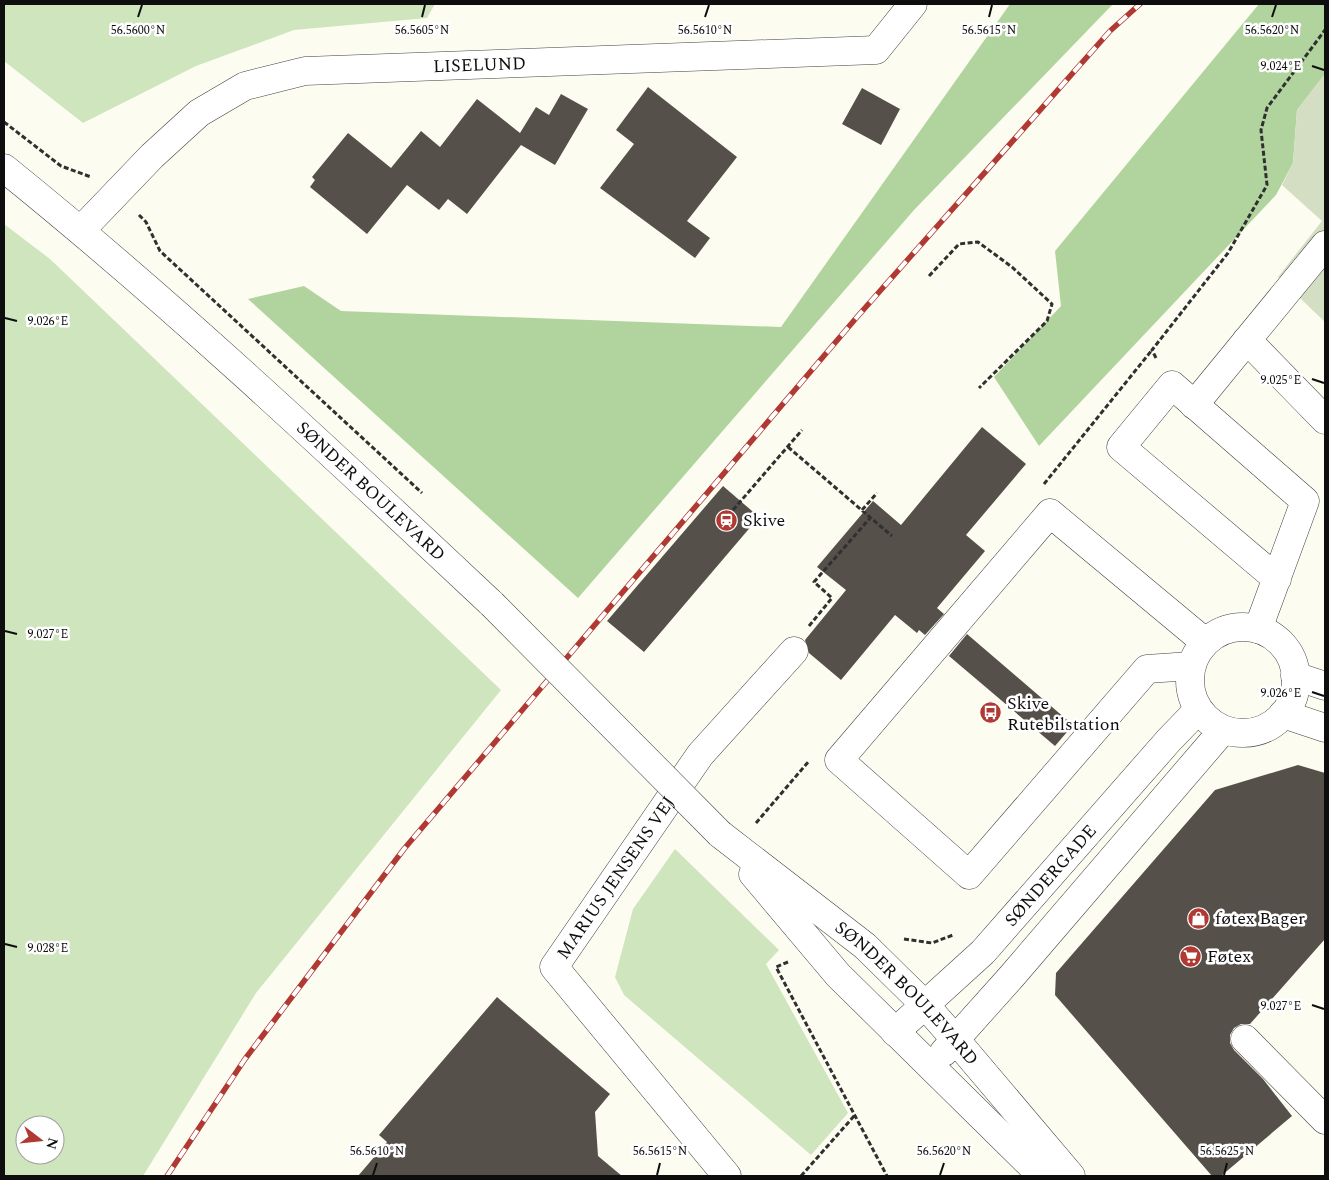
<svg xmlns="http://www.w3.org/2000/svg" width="1329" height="1180" viewBox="0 0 1329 1180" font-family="Spectral,serif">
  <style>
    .green { fill: #cee5bd; fill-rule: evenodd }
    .forest { fill: #b1d49e }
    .cemetery { fill: #d3dec3 }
    .building { fill: #56504b }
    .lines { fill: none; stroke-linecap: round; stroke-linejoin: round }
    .minor-casing { stroke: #414141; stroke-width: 29 }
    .path { stroke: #303030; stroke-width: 3; stroke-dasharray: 5 2.5; stroke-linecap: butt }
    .minor { stroke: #fff; stroke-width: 28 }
    .rail-casing { stroke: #b03934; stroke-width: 5.5 }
    .rail { stroke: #fff; stroke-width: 4; stroke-dasharray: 11; stroke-linecap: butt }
    .minor-bridge-casing { stroke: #414141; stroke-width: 29; stroke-linecap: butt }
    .minor-bridge { stroke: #fff; stroke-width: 28 }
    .ticks { fill: none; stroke: #0e0e0e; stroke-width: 2 }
    .labels { text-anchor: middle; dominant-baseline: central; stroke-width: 5; stroke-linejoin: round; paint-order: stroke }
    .street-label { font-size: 18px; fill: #0e0e0e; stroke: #fff }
    .poi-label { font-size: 18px; fill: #0e0e0e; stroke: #fff; text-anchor: start }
    .ticks-label { font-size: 12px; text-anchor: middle; fill: #0e0e0e; stroke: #fff; stroke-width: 5; stroke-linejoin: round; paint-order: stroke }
  </style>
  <rect width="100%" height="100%" fill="#fdfcf1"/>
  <path class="green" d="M4 4H435L427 18 294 30 196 66 83 123 4 61Z
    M4 224 50 259 501 690 256 993 143 1176H4ZM25 1125H55V1155H25Z
    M675 849 779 950 766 964 848 1113 811 1155 624 995 615 977 633 909Z"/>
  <path class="forest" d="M1010 4H1113L914 210 578 598 248 299 304 286 341 311 781 327Z
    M1259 4H1325V74L1297 110 1293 163 1276 195 1039 446 994 377 1061 306 1055 251Z"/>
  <path class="cemetery" d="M1325 74V322L1278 277 1322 221 1282 185 1293 163 1297 110Z"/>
  <path class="building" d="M648 87 737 157 687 221 710 238 695 258 600 188 634 144 616 130Z
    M862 88 900 109 881 145 842 124Z
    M561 94 588 109 555 165 521 145 467 214 448 199 439 210 407 185 367 234 310 187 315 180 312 177 348 133 391 168 421 131 440 147 477 99 520 133 536 107 549 115Z
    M982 427 1026 464 966 535 985 551 937 608 944 614 925 635 919 630 917 633 895 615 841 680 809 653 805 640 846 590 817 567 873 501 901 525Z
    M723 486 759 517 644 652 607 621Z
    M967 634 1073 725 1055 746 949 656Z
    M1298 765 1325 773V939L1250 1024H1241L1234 1028 1230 1035V1043L1234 1050 1263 1079 1292 1116 1221 1176H1212L1055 995 1056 973 1215 790Z
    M497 997 610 1094 595 1112 598 1156 622 1176H358L387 1142 379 1135Z"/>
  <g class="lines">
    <defs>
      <g id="minor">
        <path id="s1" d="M4 168C174 305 333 455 492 604"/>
        <path id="s2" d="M81 230 152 156 199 113 245 86 305 71 876 50 913 4"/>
        <path d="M1247 340 1325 420"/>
        <path d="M1194 405 1325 245"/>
        <circle cx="1243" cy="680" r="53"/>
        <path d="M1258 629 1305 501 1172 385 1121 447 1277 579"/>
        <path d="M1191 666 1147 669 969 875 839 760 1050 513 1205 642"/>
        <path d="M1295 676 1325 686"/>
        <path d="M1283 714 1325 728"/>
        <path id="s3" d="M720 834 865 946 925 1005 955 1039 1071 1176"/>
        <path d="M753 874 838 975 1042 1176"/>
        <path id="s4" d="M895 1032 983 952 1169 740 1198 710"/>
        <path d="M1245 1039 1325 1120"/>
        <path d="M944 1052 1012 976 1223 730"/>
        <path id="s5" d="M727 1176 554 967 700 755 794 651"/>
      </g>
    </defs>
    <use href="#minor" class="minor-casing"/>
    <path class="path" d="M4 122 61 166 91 177
      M139 215 146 222 160 251 422 493
      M929 276 959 244 978 242 1012 267 1052 304 1047 321 979 388
      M1156 358 1152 350 1228 253 1267 185 1261 130 1267 108 1325 30
      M788 447 892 536
      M1044 484 1152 350
      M733 510 802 430
      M862 510 877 493
      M809 626 832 598 814 582 871 517
      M756 823 809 761
      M904 939 932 943 953 935
      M788 962 776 967 887 1176
      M801 1176 855 1115"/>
    <use href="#minor" class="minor"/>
    <defs>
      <path id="rail" d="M167 1176 245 1059 404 849 857 317 1110 31 1140 4"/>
    </defs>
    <use href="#rail" class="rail-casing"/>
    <use href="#rail" class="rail"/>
    <defs>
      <path id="minor-bridge" d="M492 604 720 834"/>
    </defs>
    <use href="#minor-bridge" class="minor-bridge-casing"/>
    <use href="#minor-bridge" class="minor-bridge"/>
  </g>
  <path class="ticks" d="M138 17 142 5M422 17 425 5M705 17 709 5M989 17 992 5M1272 17 1276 5M1312 66 1324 70M5 318 17 321M1312 379 1324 383M5 631 17 634M1312 692 1324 696M5 944 17 947M1312 1005 1324 1009M373 1175 377 1163M657 1175 660 1163M940 1175 944 1163M1224 1175 1227 1163"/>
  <defs>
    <symbol id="station-disc" viewBox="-11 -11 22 22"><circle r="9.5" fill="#b03934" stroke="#fff"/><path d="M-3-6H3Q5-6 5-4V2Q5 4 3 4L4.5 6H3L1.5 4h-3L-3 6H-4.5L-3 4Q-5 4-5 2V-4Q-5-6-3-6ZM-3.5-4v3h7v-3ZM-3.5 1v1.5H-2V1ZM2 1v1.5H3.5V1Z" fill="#fff"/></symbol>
    <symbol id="bus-disc" viewBox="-11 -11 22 22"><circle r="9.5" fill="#b03934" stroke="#fff"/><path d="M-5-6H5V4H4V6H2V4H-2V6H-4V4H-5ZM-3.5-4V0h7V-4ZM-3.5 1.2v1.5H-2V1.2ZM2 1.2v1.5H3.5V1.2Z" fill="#fff"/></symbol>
    <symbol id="shop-disc" viewBox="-11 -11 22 22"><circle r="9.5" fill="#b03934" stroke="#fff"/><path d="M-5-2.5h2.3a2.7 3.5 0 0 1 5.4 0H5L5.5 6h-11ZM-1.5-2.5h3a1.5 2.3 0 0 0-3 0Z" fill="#fff"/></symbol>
    <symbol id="supermarket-disc" viewBox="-11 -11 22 22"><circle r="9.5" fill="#b03934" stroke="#fff"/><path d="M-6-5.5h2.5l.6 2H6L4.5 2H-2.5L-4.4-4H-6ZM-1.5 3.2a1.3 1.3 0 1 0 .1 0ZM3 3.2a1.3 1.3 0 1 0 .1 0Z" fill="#fff"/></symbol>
  </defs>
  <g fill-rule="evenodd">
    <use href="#station-disc" x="714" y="508" width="25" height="25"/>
    <use href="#bus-disc" x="978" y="700" width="25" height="25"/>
    <use href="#shop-disc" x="1186" y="906" width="25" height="25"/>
    <use href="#supermarket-disc" x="1178" y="944" width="25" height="25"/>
  </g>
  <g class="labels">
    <g class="street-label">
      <text stroke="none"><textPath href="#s2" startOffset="456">LISELUND</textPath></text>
      <text stroke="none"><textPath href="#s1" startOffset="489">SØNDER BOULEVARD</textPath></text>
      <text stroke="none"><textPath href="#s4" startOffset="221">SØNDERGADE</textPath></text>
      <text stroke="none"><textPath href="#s5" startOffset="380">MARIUS JENSENS VEJ</textPath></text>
      <text stroke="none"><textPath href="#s3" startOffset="246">SØNDER BOULEVARD</textPath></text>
    </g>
    <g class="poi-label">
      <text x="743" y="520">Skive</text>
      <text x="1007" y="703">Skive<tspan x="1007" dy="21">Rutebilstation</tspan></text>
      <text x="1215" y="918">føtex Bager</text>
      <text x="1207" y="956">Føtex</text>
    </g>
  </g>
  <g class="ticks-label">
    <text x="138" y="34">56.5600°N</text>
    <text x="422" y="34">56.5605°N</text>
    <text x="705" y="34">56.5610°N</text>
    <text x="989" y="34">56.5615°N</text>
    <text x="1272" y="34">56.5620°N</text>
    <text x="1281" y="70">9.024°E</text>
    <text x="48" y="325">9.026°E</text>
    <text x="1281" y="384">9.025°E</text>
    <text x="48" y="638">9.027°E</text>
    <text x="1281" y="697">9.026°E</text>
    <text x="48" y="952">9.028°E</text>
    <text x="1281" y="1010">9.027°E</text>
    <text x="377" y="1155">56.5610°N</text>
    <text x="660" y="1155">56.5615°N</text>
    <text x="944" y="1155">56.5620°N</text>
    <text x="1227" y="1155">56.5625°N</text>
  </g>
  <rect width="1329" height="1180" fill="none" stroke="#0e0e0e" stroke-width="10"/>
  <g transform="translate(40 1140) rotate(106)"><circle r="24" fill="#ffffff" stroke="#9f9f9f"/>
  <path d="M0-4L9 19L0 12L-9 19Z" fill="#b03934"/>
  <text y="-8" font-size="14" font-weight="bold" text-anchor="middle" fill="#0e0e0e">N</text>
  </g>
</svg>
